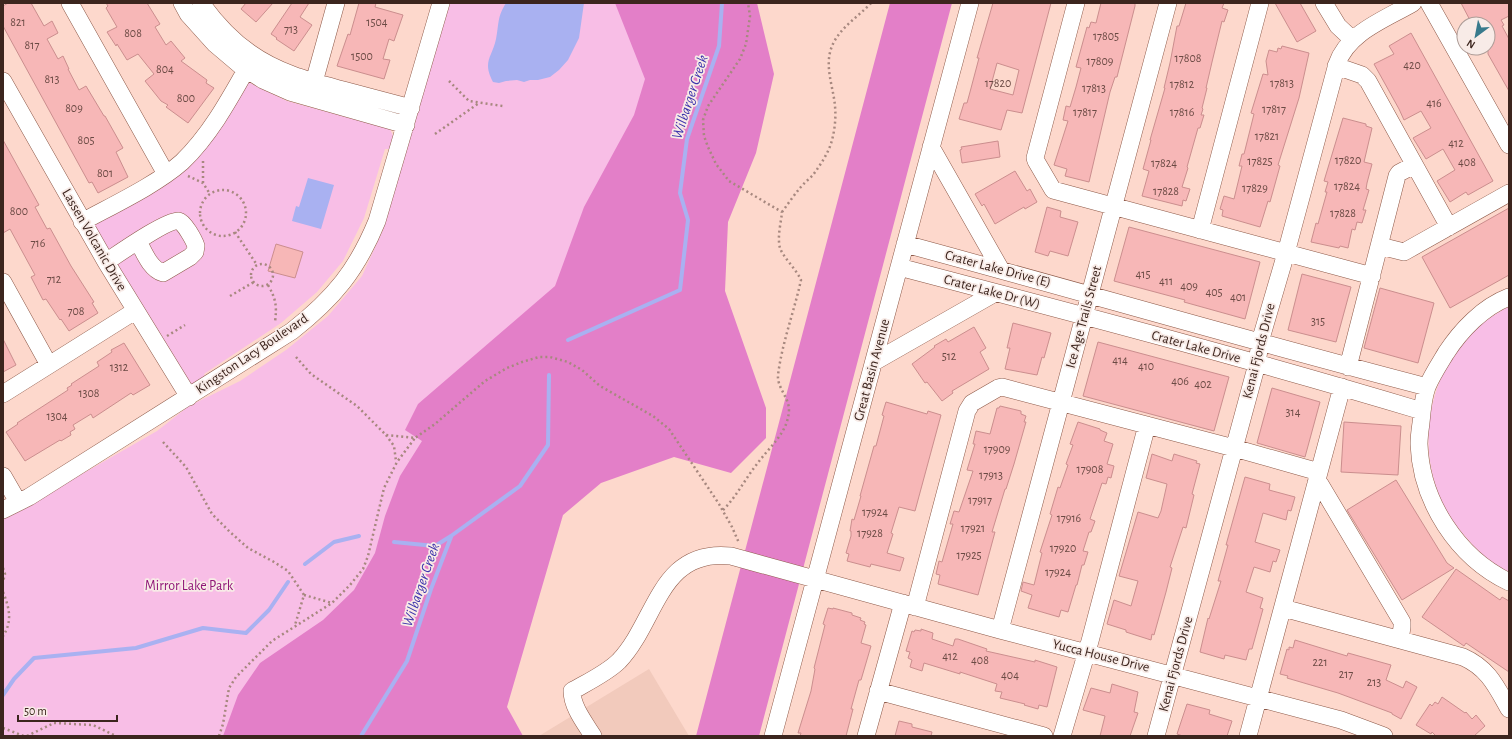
<svg xmlns="http://www.w3.org/2000/svg" width="1512" height="739" viewBox="0 0 1512 739" font-family="'Alegreya Sans',sans-serif">
  <style>
    .built { fill: #f2cabc }
    .green { fill: #f8bee6 }
    .forest { fill: #e37fc8 }
    .water { fill: #a9b1f1 }
    .lines { fill: none; stroke-linecap: round; stroke-linejoin: round }
    .stream { stroke: #a9b1f1; stroke-width: 4 }
    .building { fill: #f7b7b7; stroke: #cb8e8e; fill-rule: evenodd }
    .minor-casing { stroke: #8d5948; stroke-width: 18 }
    .path { stroke: #a7887f; stroke-width: 2.5; stroke-dasharray: 2 3; stroke-linecap: butt }
    .minor { stroke: #fff; stroke-width: 17 }
    .labels { text-anchor: middle; dominant-baseline: central; stroke-width: 3.5; stroke-linejoin: round; paint-order: stroke }
    .number-label { font-size: 12px; fill: #6b4a44 }
    .street-label { font-size: 14px; fill: #3c251e; stroke: #f8ebe7 }
    .park-label { font-size: 14px; fill: #901678; stroke: #f8ebe7 }
    .water-label { font-size: 15px; font-style: italic; fill: #3d35ac; stroke: #f8ebe7 }
  </style>
  <rect width="100%" height="100%" fill="#fdd8cc"/>
  <path class="built" d="M649 669 689 736H539Z"/>
  <path class="green" d="M450 3H628L658 98 555 286 276 736H3V518L21 509 157 431 189 406 240 381 286 350 328 316 362 276 383 230 422 87Z
    M244 80 287 101 390 129 394 138 391 149H385L364 218 343 261 317 292 281 323 204 374 206 378 191 386 90 222 162 182Z
    M1509 306V572C1490 564 1476 549 1463 534 1415 478 1419 397 1463 341 1475 326 1493 316 1509 306Z"/>
  <path class="forest" d="M615 3H757L774 74 756 153 728 222 725 291 766 408V438L731 473 674 457 601 483 563 515 507 707 523 736H223L238 695 260 663 323 620 354 590 375 553 385 516 400 476 422 441 405 430 418 404 555 286 584 207 634 115 645 79Z
    M890 3H952L759 736H696Z"/>
  <path class="water" d="M506 3H584L579 38 568 60 559 70 550 77 538 80H530L524 82 517 80 506 81 499 83 493 82C482 61 492 58 496 39 499 24 497 17 506 3Z
    M308 178 334 185 321 229 292 221 296 206 299 207Z"/>
  <g class="lines">
    <path class="stream" d="M568 340 680 290 688 220 680 193 687 139 719 46 722 3
      M394 542 435 546 451 536 520 486 548 445 549 375
      M305 564 334 542 359 536
      M3 695 14 679 34 658 136 648 203 628 246 633 269 610 288 582
      M361 736 407 661 431 589 451 537"/>
  </g>
  <path class="building" d="M8 3H31L44 26 52 21 58 33 47 39 58 59 63 56 69 69H68L79 90 86 86 104 116H105L123 148 116 152 128 177 98 193 92 182 89 183 3 26V6Z
    M106 3H147L160 24 155 27 166 45 171 41 185 58 181 61 207 80 206 83 214 88 188 123 166 107 168 105 161 101 145 81 154 74 138 54 127 60 117 44 116 46 107 32 117 27 106 8 108 6Z
    M246 3H273L256 22 241 9Z
    M292 3H309L300 17 312 25 294 51 276 39 277 38 271 34Z
    M359 3H376L375 7 403 15 395 38 394 41 389 39 383 59 390 60 384 79 337 66 348 34 350 35Z
    M993 3H1051L1022 113 1007 110 1001 130 959 119 964 103H967L970 92 979 58H977ZM997 63 1019 70 1013 95 990 89Z
    M1101 3H1135V6L1117 77H1115L1110 92 1089 182 1065 176 1067 169 1054 165 1068 121 1063 120 1066 106 1070 107 1076 87 1081 68 1076 67 1087 27 1089 28 1091 22 1096 23Z
    M1186 3H1224L1222 8 1228 10 1224 22 1222 21 1212 62 1206 88H1207L1202 108 1203 109 1201 115H1204L1200 128H1198L1187 167 1188 168 1182 187 1190 189 1186 201 1183 200 1182 206 1142 196 1149 171 1143 169 1151 140H1150L1165 88H1164L1170 63 1177 26H1179Z
    M1275 3H1300L1316 31 1297 42Z
    M1461 3H1509V16L1501 20 1504 25 1502 26 1509 39V91L1488 54V24H1472Z
    M1411 33 1493 181 1468 195 1466 192 1450 202 1437 181 1455 170 1443 149 1426 159 1413 138 1431 128 1421 111 1404 120 1399 109 1374 64 1394 54 1389 46Z
    M1282 46 1309 53 1299 98 1278 165 1280 166 1270 202 1268 201 1260 227 1222 216 1223 210 1220 209 1224 196 1234 199 1242 166H1239L1242 154H1244L1254 114 1251 113 1263 74 1268 75 1266 61 1269 50 1277 52 1278 48 1281 49Z
    M1343 118 1366 124V126L1372 128 1364 162 1372 164 1367 183 1366 189 1369 190 1363 210H1366L1362 223 1357 222 1355 230 1352 229 1348 248 1340 246 1339 248 1311 242 1316 223 1318 224 1327 192H1325L1328 182 1324 181Z
    M3 140 39 205 35 207 47 229 50 228 71 266 94 302 92 303 98 313 69 331 61 319 60 320 46 299 43 300 31 277 35 275 10 229 3 233Z
    M998 141 1000 157 962 163 960 150 962 149 961 147Z
    M1015 171 1027 191 1030 189 1037 202 1025 209 1024 207 995 224 984 204 982 206 975 194Z
    M1047 207 1061 211 1060 217 1078 222 1068 256 1050 251 1048 256 1035 252Z
    M1509 208V275L1450 308 1422 257Z
    M1129 227 1260 262 1245 319 1184 302 1185 300 1114 281Z
    M276 244 303 252 295 278 268 271Z
    M1302 274 1351 287 1336 342 1288 330Z
    M1380 288 1434 303 1418 363 1364 348Z
    M1013 323 1051 333 1044 358 1042 357 1037 375 1005 369 1010 348H1007Z
    M974 327 986 348 980 352 989 369 952 391 953 393 942 401 927 382 925 383 912 364 935 347 934 346 946 339 948 342Z
    M3 339 16 365 3 372Z
    M1098 342 1229 377 1214 431 1083 396Z
    M124 343 150 385 133 395 131 393 93 418 91 414 73 425 75 429 70 432 71 435 61 441 60 440 25 461 6 432 18 424 17 423 68 390 67 388 72 385 71 384 99 366 97 362 112 352 111 350Z
    M1272 388 1320 402 1305 457 1257 443Z
    M886 402 927 414 928 411 941 415 915 511 899 507 891 533 893 534 887 553 904 558 900 571 871 564 870 567 847 561 849 554 846 553 851 536V531H850L852 519 854 520 861 496H860L874 446H876L884 416 882 415Z
    M1000 406 1021 411V414L1026 416 1024 422H1026L1014 464 1006 489H1005L992 532H995L978 595 938 584 940 575 936 574 939 561 942 562 953 524H950L954 511 959 512 973 471 967 470 975 444H973L976 431 990 434 997 408H999Z
    M1078 422 1100 429V430L1107 433 1104 441 1113 444 1107 464 1114 466 1111 478 1108 477 1106 484 1102 483 1090 519 1095 521 1091 532H1089L1083 551 1088 552 1084 565H1082L1077 585H1076L1068 612 1061 610 1059 617 1028 608 1032 595 1021 591 1023 582 1034 585 1042 553 1040 552 1052 515 1050 514 1058 487 1060 488 1068 465 1066 464 1073 445 1070 444Z
    M1344 422 1401 426 1398 475 1341 472Z
    M1152 454 1172 461 1174 454 1197 461 1196 463 1200 464 1192 494 1194 495 1186 528 1183 527 1170 567 1172 568 1166 592 1154 635 1152 634 1151 640 1126 632V630L1107 624 1114 600 1131 606 1138 581 1119 576 1138 512 1158 518 1161 511 1167 484 1146 478Z
    M1245 477 1270 484 1269 490 1295 497 1291 511 1288 510 1286 520 1263 513 1255 542 1280 550 1276 562 1273 561 1270 572 1254 567 1246 592 1263 598 1260 608 1263 609 1252 649H1249L1246 660 1225 655 1224 659 1200 652 1208 618 1209 619 1221 581H1218L1228 545H1226Z
    M1396 480 1447 563 1454 568 1402 600 1347 510Z
    M1456 569 1500 600 1502 597 1509 601V672L1466 643 1464 646 1422 617Z
    M828 608 833 609V608L852 613V615L861 618 860 620 865 622 864 624 866 625 861 643 871 646 861 680H859L851 709H853L846 736H800L801 733H798L811 691 815 669 814 668 825 625 823 624Z
    M921 629 933 633 932 639 953 646 955 639H958L987 649 986 651 1035 662V660L1057 667 1047 707 1039 705 1038 709 1024 705 1025 704 1000 698 1002 692 995 691 997 684 960 672V674L924 663 922 671 910 667 912 660 908 658 910 652 906 651 912 631 914 632 915 630 921 631Z
    M1295 640 1347 656 1348 653 1391 665 1386 680 1403 688 1406 681 1417 687 1401 719 1392 714V713L1338 693 1287 678 1288 676 1280 674 1287 649 1289 650V647L1293 648Z
    M1112 684 1138 692 1134 712 1138 713 1130 736H1100L1105 716 1083 710 1091 688 1110 693Z
    M1442 697 1465 713 1466 712 1472 719 1476 715 1485 726 1474 736H1436L1432 732 1431 734 1416 725 1430 704 1432 706 1435 702 1438 704Z
    M1187 704 1210 710 1209 714 1232 721 1227 736H1183L1177 734Z
    M899 721 912 724V727L932 732 931 736H895Z"/>
  <g class="lines">
    <defs>
      <path id="minor" d="M70 3 166 174
        M182 3 188 14 215 44 241 66 263 80 290 92 406 125
        M201 3C214 21 231 40 250 53 278 73 310 81 343 90 366 96 388 102 411 108
        M1076 3 1035 158 1036 161 1053 190 1372 276
        M1324 3 1338 26 1353 40
        M1429 3 1509 145
        M1336 66 1362 75 1368 81 1449 227
        M3 81 106 262 189 397
        M314 82 336 3
        M931 147 1001 270
        M82 222C113 205 156 185 182 162 209 136 228 102 246 70
        M1200 230 1260 3
        M905 244C1079 291 1253 342 1427 387
        M1380 246 1404 252 1509 193
        M106 262C118 254 168 219 179 221 184 222 194 240 196 246L195 252 190 257 163 273C150 269 144 252 138 241
        M899 267C1074 313 1249 359 1422 411
        M3 282 49 365
        M1509 297C1483 307 1461 330 1446 353 1440 363 1432 375 1427 387 1423 398 1422 411 1421 423 1420 430 1419 437 1419 444 1421 501 1457 557 1509 582
        M874 362 995 293
        M1348 367 1397 176 1399 173 1414 165
        M3 394 135 311
        M3 476 18 502
        M1316 483 1320 484 1402 622V627L1400 640
        M3 510 29 497 292 331C334 298 357 270 377 221L441 3
        M915 607 967 411 972 403 998 388 1002 387 1234 448 1319 472
        M1283 608 1463 657C1488 668 1496 686 1509 709
        M1000 630 1168 3
        M878 691 1044 736
        M593 736C585 723 572 707 572 691 586 683 607 673 619 661 657 621 659 548 731 556L1000 630 1341 720 1384 736
        M773 736 970 3
        M866 736 903 603
        M1062 736 1090 641 1147 425
        M1156 736 1257 364 1260 342 1286 253 1337 64C1348 32 1386 19 1413 3
        M1248 736 1342 387"/>
    </defs>
    <use href="#minor" class="minor-casing"/>
    <path class="path" d="M449 81 469 101 503 106
      M435 134 479 103
      M188 176 203 183 210 194
      M203 183V161
      M200 213a23 23 0 1 1 46 0a23 23 0 1 1-46 0Z
      M782 212C788 204 794 195 800 188 804 183 809 179 813 175 821 164 829 152 832 140 835 129 836 117 835 106 833 84 822 62 835 40 844 25 859 16 871 3
      M235 232 257 265
      M251 275a11 11 0 1 1 22 0a11 11 0 1 1-22 0Z
      M268 285C276 299 277 306 275 322
      M230 296 254 282
      M167 336 185 325
      M296 357 311 374 357 406 386 435 415 438 435 424 485 381 507 368 522 362 539 357H550L568 362 582 370 600 386 653 416 669 429 719 504 732 527 739 543
      M386 435 394 446 396 461
      M163 442 186 467 212 514 230 532 248 548 274 562 288 571 304 595 295 625
      M723 510C737 496 745 479 757 464 770 446 788 433 789 410 789 397 777 388 778 375 782 343 794 312 801 280 796 269 783 257 780 248 777 237 781 223 782 212L729 181 716 164 708 147 704 136 703 120 708 106 740 59 746 44 750 16 748 3
      M3 568 5 574 3 582
      M3 592C9 607 13 621 3 636
      M304 595 332 603
      M3 728 24 736
      M27 736 54 723 93 725 116 736
      M219 736 223 724 229 688 236 677 272 641 332 603 350 585 363 569 368 556 384 488 397 462 415 438"/>
    <use href="#minor" class="minor"/>
  </g>
  <g class="labels">
    <g class="number-label">
      <text x="18" y="22">821</text>
      <text x="377" y="22">1504</text>
      <text x="291" y="29">713</text>
      <text x="133" y="33">808</text>
      <text x="1106" y="36">17805</text>
      <text x="32" y="45">817</text>
      <text x="362" y="56">1500</text>
      <text x="1188" y="58">17808</text>
      <text x="1100" y="61">17809</text>
      <text x="1412" y="65">420</text>
      <text x="165" y="69">804</text>
      <text x="52" y="79">813</text>
      <text x="998" y="83">17820</text>
      <text x="1282" y="83">17813</text>
      <text x="1182" y="84">17812</text>
      <text x="1094" y="88">17813</text>
      <text x="186" y="98">800</text>
      <text x="1434" y="103">416</text>
      <text x="74" y="108">809</text>
      <text x="1274" y="109">17817</text>
      <text x="1085" y="112">17817</text>
      <text x="1182" y="112">17816</text>
      <text x="1267" y="136">17821</text>
      <text x="86" y="140">805</text>
      <text x="1456" y="143">412</text>
      <text x="1348" y="160">17820</text>
      <text x="1260" y="161">17825</text>
      <text x="1467" y="162">408</text>
      <text x="1164" y="163">17824</text>
      <text x="105" y="173">801</text>
      <text x="1347" y="186">17824</text>
      <text x="1255" y="188">17829</text>
      <text x="1166" y="191">17828</text>
      <text x="19" y="211">800</text>
      <text x="1343" y="213">17828</text>
      <text x="38" y="243">716</text>
      <text x="1143" y="274">415</text>
      <text x="54" y="279">712</text>
      <text x="1166" y="281">411</text>
      <text x="1189" y="286">409</text>
      <text x="1214" y="292">405</text>
      <text x="1238" y="297">401</text>
      <text x="76" y="311">708</text>
      <text x="1318" y="321">315</text>
      <text x="949" y="356">512</text>
      <text x="1120" y="360">414</text>
      <text x="1146" y="366">410</text>
      <text x="119" y="367">1312</text>
      <text x="1180" y="381">406</text>
      <text x="1203" y="384">402</text>
      <text x="89" y="393">1308</text>
      <text x="1293" y="412">314</text>
      <text x="57" y="416">1304</text>
      <text x="997" y="449">17909</text>
      <text x="1090" y="469">17908</text>
      <text x="991" y="475">17913</text>
      <text x="980" y="500">17917</text>
      <text x="875" y="512">17924</text>
      <text x="1069" y="518">17916</text>
      <text x="973" y="528">17921</text>
      <text x="870" y="533">17928</text>
      <text x="1063" y="548">17920</text>
      <text x="969" y="555">17925</text>
      <text x="1058" y="572">17924</text>
      <text x="950" y="656">412</text>
      <text x="980" y="660">408</text>
      <text x="1320" y="662">221</text>
      <text x="1346" y="674">217</text>
      <text x="1010" y="675">404</text>
      <text x="1374" y="682">213</text>
    </g>
    <g class="street-label">
      <text transform="translate(94 240) rotate(60)">Lassen Volcanic Drive</text>
      <text transform="translate(998 269) rotate(15)">Crater Lake Drive (E)</text>
      <text transform="translate(992 292) rotate(15)">Crater Lake Dr (W)</text>
      <text transform="translate(1084 317) rotate(-75)">Ice Age Trails Street</text>
      <text transform="translate(1196 347) rotate(15)">Crater Lake Drive</text>
      <text transform="translate(1259 351) rotate(-76)">Kenai Fjords Drive</text>
      <text transform="translate(252 354) rotate(-34)">Kingston Lacy Boulevard</text>
      <text transform="translate(872 370) rotate(-75)">Great Basin Avenue</text>
      <text transform="translate(1101 656) rotate(14)">Yucca House Drive</text>
      <text transform="translate(1176 664) rotate(-75)">Kenai Fjords Drive</text>
    </g>
    <g class="park-label">
      <text x="189" y="586">Mirror Lake Park</text>
    </g>
    <g class="water-label">
      <text transform="translate(690 97) rotate(-72)">Wilbarger Creek</text>
      <text transform="translate(421 585) rotate(-71)">Wilbarger Creek</text>
    </g>
  </g>
  <rect width="1512" height="739" fill="none" stroke="#3c251e" stroke-width="8"/>
  <g transform="translate(1476 36) rotate(212)"><circle r="19" fill="#f8ebe7" stroke="#ad9c97"/>
  <path d="M0-3L7 15L0 10L-7 15Z" fill="#387a8c"/>
  <text y="-6" font-size="11" font-weight="bold" text-anchor="middle" fill="#3c251e">N</text>
  </g>
  <path d="M18 715v6h99v-6" fill="none" stroke="#3c251e" stroke-width="2"/>
  <text x="24" y="715" font-size="12" fill="#3c251e" stroke="#f8ebe7" stroke-width="3" paint-order="stroke">50 m</text>
</svg>
